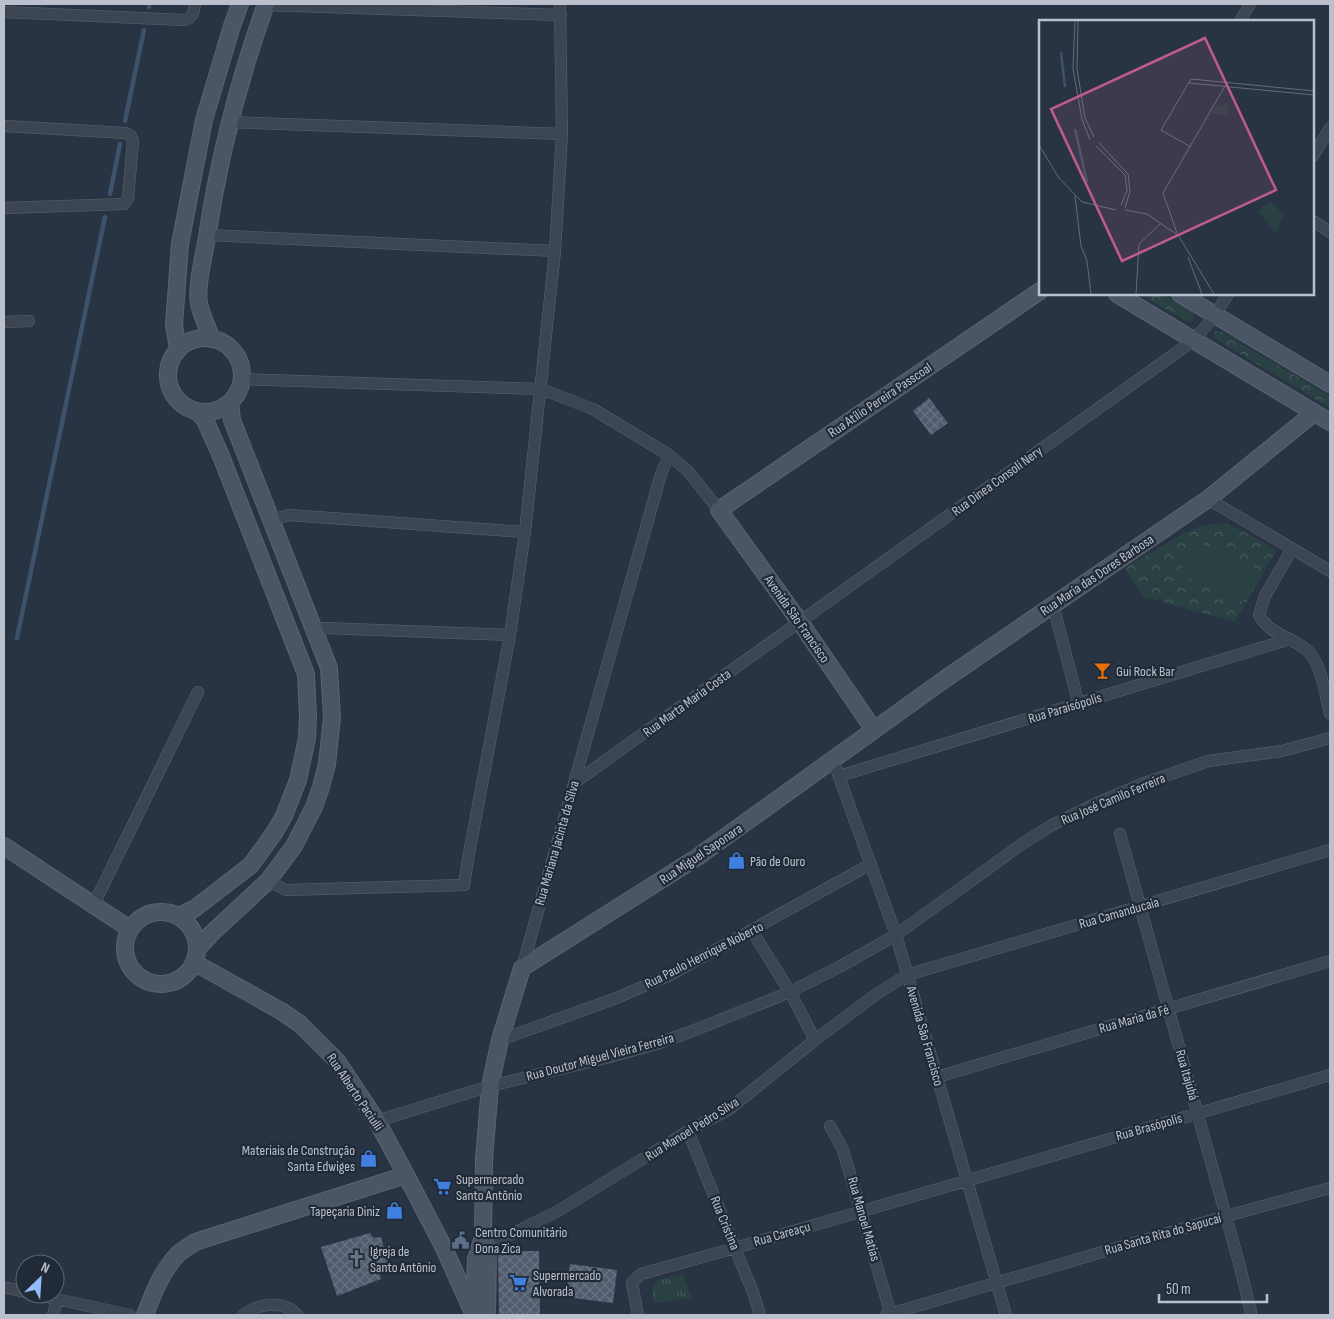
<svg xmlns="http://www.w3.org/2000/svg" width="1334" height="1319" viewBox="0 0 1334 1319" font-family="'Sofia Sans Condensed',sans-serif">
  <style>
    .grass { fill: url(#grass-tufts) }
    .forest { fill: url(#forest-crowns) }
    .pitch { fill: #2a4144 }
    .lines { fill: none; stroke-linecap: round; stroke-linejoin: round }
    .stream { stroke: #3e526b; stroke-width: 4.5 }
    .building { fill: url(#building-cross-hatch) }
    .street-casing { stroke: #5b6470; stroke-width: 12 }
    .secondary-casing { stroke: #5b6470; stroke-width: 18 }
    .street { stroke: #3c4653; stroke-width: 11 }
    .secondary { stroke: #4a5565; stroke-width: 16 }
    .labels { text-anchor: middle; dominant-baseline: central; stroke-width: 4.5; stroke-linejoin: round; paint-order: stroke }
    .street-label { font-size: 14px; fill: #bac1cc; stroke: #212b38 }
    .poi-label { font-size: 14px; fill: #bac1cc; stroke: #212b38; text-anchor: start }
    .inset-river { fill: none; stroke: #3e526b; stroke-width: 2.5 }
    .inset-road { fill: none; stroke: #626c7a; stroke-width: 1 }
    .view { fill: #bf5c88; fill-opacity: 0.15; stroke: #bf5c88; stroke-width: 2.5 }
    .inset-edge { fill: none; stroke: #bac1cc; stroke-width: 2.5 }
  </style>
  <defs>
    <pattern id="grass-tufts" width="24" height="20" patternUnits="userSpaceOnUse" patternTransform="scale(1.25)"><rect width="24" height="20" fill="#2a4144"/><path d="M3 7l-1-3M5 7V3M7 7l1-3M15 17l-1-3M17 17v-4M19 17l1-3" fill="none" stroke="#475b5e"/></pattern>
    <pattern id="forest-crowns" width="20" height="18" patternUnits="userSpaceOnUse" patternTransform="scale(1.25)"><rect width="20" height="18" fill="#2a4144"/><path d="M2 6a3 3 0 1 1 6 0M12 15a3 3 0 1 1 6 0" fill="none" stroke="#475b5e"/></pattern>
    <pattern id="building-cross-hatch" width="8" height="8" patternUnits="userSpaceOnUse" patternTransform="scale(1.25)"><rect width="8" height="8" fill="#515d6e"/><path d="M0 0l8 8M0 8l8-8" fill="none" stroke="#687282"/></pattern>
  </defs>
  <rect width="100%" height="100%" fill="#283443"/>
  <path class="grass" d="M683 1274 692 1298 656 1303 653 1302 652 1289 657 1280Z"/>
  <path class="forest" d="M1139 294H1161L1195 313 1193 321 1190 323Z
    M1216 331H1220L1330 396V408L1215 339 1214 335Z
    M1225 523 1240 529 1276 551 1235 622 1144 597 1125 568 1184 533 1206 525Z"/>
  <path class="pitch" d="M1194 540 1257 569 1242 602 1179 573Z"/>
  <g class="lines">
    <path class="stream" d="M149 7V4
      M125 121 144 30
      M110 194 120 144
      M17 638 105 217"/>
  </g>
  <path class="building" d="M929 398 948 423 931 435 913 411Z
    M370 1233 373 1238 381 1237 390 1271H379L381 1279 337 1296 321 1247Z
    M498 1251H539L540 1315H499Z
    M570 1264 617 1270 613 1303 566 1297Z"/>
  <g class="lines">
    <defs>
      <path id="street" d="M265 5 561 15
        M4 12 184 20C193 18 194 12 195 4
        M1240 21 1250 4
        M229 122 562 134
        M4 126 126 133 131 136 133 141 128 198 124 204 4 208
        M1313 156 1330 128
        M1313 221 1330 232
        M207 235 555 251
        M4 322 29 321
        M241 379 541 389 593 409 669 455 688 471 719 510
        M1208 499 1330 571
        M271 520 289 515 525 532
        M1292 549 1265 596 1259 615C1268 634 1295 638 1309 652 1321 664 1326 697 1330 714
        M1053 605 1079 705
        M314 631 324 628 510 635
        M833 760 896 935 1006 1315
        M839 776 1290 639
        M574 783 1194 340 1215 315 1228 294
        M1120 834 1239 1263 1251 1312 1250 1315
        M268 881 286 890 464 885 468 859 510 635 525 532 555 251 562 134 560 4
        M94 904 198 692
        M752 931 790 992 815 1040
        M522 968 661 474 669 455
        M500 1040 614 999 670 975 871 864
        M937 1077 1330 961
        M377 1121 490 1086 610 1057 653 1045 690 1032 790 992 841 966 896 935 1019 846 1052 825 1097 803 1142 784 1208 761 1282 751 1330 738
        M830 1126 843 1150 891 1315
        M688 1131 754 1295 760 1315
        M488 1246 558 1211 688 1131 728 1110 815 1040 878 993 907 975 1330 850
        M4 1287 25 1292
        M33 1294 130 1315
        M53 1315 57 1300
        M243 1315C258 1304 283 1299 297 1315
        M638 1315 632 1283 641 1274 735 1248 1330 1075
        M886 1315 1226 1216 1330 1188"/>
      <path id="secondary" d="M1117 294 1330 422
        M1180 294 1330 384
        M168 375a37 37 0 1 1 74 0a37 37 0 1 1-74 0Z
        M212 339C208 328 201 315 199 303 196 288 203 259 206 243 218 161 238 82 266 4
        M178 349 174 325 180 244 204 120 232 26 240 4
        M874 730 800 622 719 510 1040 291
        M4 846 130 929
        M125 948a36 36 0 1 1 72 0a36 36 0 1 1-72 0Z
        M179 916 194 909 251 865 274 833 284 816 298 780 307 738 308 717 306 674 221 456 205 420 197 411
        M198 948 212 933 268 881 294 846 314 807 321 787 327 764 332 717 329 668 232 420 230 403
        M195 963 281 1011 300 1024 337 1061 377 1121 406 1175 444 1248 473 1313
        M484 1239 488 1246 487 1315
        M145 1315C153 1294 162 1270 179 1253 184 1249 190 1246 195 1242L406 1175
        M474 1315 476 1259 483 1237 484 1159 490 1086 500 1040 522 968 696 858 945 679 1208 499 1314 413"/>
    </defs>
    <use href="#street" class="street-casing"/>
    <use href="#secondary" class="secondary-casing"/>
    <use href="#street" class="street"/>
    <use href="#secondary" class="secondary"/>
  </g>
  <defs>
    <symbol id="bar-bare" viewBox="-9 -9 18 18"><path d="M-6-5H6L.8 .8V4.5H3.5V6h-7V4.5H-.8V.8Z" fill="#e8710a" stroke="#212b38" stroke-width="2.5" paint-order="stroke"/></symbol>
    <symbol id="shop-bare" viewBox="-9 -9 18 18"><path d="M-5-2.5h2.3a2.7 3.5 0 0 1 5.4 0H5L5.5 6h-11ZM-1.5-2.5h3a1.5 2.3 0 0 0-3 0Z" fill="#3f7fe0" stroke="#212b38" stroke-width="2.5" paint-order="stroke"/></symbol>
    <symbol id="supermarket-bare" viewBox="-9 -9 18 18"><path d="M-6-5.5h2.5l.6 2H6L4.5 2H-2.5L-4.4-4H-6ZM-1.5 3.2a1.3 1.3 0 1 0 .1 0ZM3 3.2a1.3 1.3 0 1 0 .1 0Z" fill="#3f7fe0" stroke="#212b38" stroke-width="2.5" paint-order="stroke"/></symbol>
    <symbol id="civic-bare" viewBox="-9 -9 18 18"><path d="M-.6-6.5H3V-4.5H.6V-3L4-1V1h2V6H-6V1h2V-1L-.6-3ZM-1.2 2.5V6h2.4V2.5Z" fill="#5c6f8a" stroke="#212b38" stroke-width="2.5" paint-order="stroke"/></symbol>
    <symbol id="church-bare" viewBox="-9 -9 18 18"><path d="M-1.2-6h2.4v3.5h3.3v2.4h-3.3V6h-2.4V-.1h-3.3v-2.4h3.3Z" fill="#6b7280" stroke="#212b38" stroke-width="2.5" paint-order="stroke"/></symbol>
  </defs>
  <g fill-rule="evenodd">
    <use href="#bar-bare" x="1090" y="658" width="25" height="25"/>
    <use href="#shop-bare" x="724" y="848" width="25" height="25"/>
    <use href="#shop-bare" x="356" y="1146" width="25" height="25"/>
    <use href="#supermarket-bare" x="430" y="1174" width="25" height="25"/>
    <use href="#shop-bare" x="382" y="1198" width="25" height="25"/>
    <use href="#civic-bare" x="448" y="1228" width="25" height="25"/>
    <use href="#church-bare" x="344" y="1246" width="25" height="25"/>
    <use href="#supermarket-bare" x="506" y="1270" width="25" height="25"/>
  </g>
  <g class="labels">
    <g class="street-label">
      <text transform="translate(880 400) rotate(-34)">Rua Atílio Pereira Passcoal</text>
      <text transform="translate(997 481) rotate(-36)">Rua Dinea Consoli Nery</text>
      <text transform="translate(1097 575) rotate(-34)">Rua Maria das Dores Barbosa</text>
      <text transform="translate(797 619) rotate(55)">Avenida São Francisco</text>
      <text transform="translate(687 703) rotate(-36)">Rua Marta Maria Costa</text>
      <text transform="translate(1065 708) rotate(-17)">Rua Paraisópolis</text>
      <text transform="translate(1113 799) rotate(-23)">Rua José Camilo Ferreira</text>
      <text transform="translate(557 843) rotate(-74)">Rua Mariana Jacinta da Silva</text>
      <text transform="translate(701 854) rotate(-34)">Rua Miguel Saponara</text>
      <text transform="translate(1119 913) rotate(-16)">Rua Camanducaia</text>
      <text transform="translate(704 955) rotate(-27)">Rua Paulo Henrique Noberto</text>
      <text transform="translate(1134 1019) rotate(-16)">Rua Maria da Fé</text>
      <text transform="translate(925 1036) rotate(74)">Avenida São Francisco</text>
      <text transform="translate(600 1057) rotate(-15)">Rua Doutor Miguel Vieira Ferreira</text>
      <text transform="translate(1187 1075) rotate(74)">Rua Itajubá</text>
      <text transform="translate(355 1092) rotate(56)">Rua Alberto Paciulli</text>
      <text transform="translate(1149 1127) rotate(-16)">Rua Brasópolis</text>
      <text transform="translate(692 1129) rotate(-32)">Rua Manoel Pedro Silva</text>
      <text transform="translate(864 1219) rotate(74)">Rua Manoel Matias</text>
      <text transform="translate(725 1223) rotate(68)">Rua Cristina</text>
      <text transform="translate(782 1234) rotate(-16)">Rua Careaçu</text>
      <text transform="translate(1163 1234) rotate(-16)">Rua Santa Rita do Sapucaí</text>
    </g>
    <g class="poi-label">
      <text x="1116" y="671">Gui Rock Bar</text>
      <text x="750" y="861">Pão de Ouro</text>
      <text x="355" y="1150" text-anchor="end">Materiais de Construção<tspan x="355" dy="16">Santa Edwiges</tspan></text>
      <text x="456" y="1179">Supermercado<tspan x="456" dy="16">Santo Antônio</tspan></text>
      <text x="380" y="1211" text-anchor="end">Tapeçaria Diniz</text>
      <text x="475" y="1232">Centro Comunitário<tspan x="475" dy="16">Dona Zica</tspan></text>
      <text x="370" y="1251">Igreja de<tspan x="370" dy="16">Santo Antônio</tspan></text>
      <text x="533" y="1275">Supermercado<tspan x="533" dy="16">Alvorada</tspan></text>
    </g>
  </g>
  <g transform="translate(1039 20)">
    <rect width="275" height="275" fill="#283443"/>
    <path d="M189 84 188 95 172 94 179 85ZM231 181 245 195 237 213 219 191Z" fill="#2a4144"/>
    <path class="inset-river" d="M22 32 26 67M36 109 48 162"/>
    <path class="inset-road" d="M36 1 34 49 43 99 51 120M39 1 38 49 46 98 55 117M150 63 275 75M60 123 89 154 91 171 86 188M0 125 20 158 43 182 77 190M57 126 86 155 88 171 82 185M152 127 122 110 152 59 275 71M36 176 42 226 48 241 52 274M86 190 108 194 131 210M130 209 139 215 175 274M138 213 124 173 186 66M149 237 163 274M97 274 100 224 122 203"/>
    <path class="view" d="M166 18 237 170 83 241 12 89Z"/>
    <rect width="275" height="275" class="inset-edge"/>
  </g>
  <rect width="1334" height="1319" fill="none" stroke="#bac1cc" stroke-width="10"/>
  <g transform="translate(40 1279) rotate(25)"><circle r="24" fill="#212b38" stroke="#5e6773"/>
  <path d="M0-4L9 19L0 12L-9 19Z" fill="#94bcf6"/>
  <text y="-8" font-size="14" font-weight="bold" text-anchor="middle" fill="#bac1cc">N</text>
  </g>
  <path d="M1159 1294v8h108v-8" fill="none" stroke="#bac1cc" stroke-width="2.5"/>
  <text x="1166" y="1294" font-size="15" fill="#bac1cc" stroke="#212b38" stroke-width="4" paint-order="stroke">50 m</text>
</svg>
